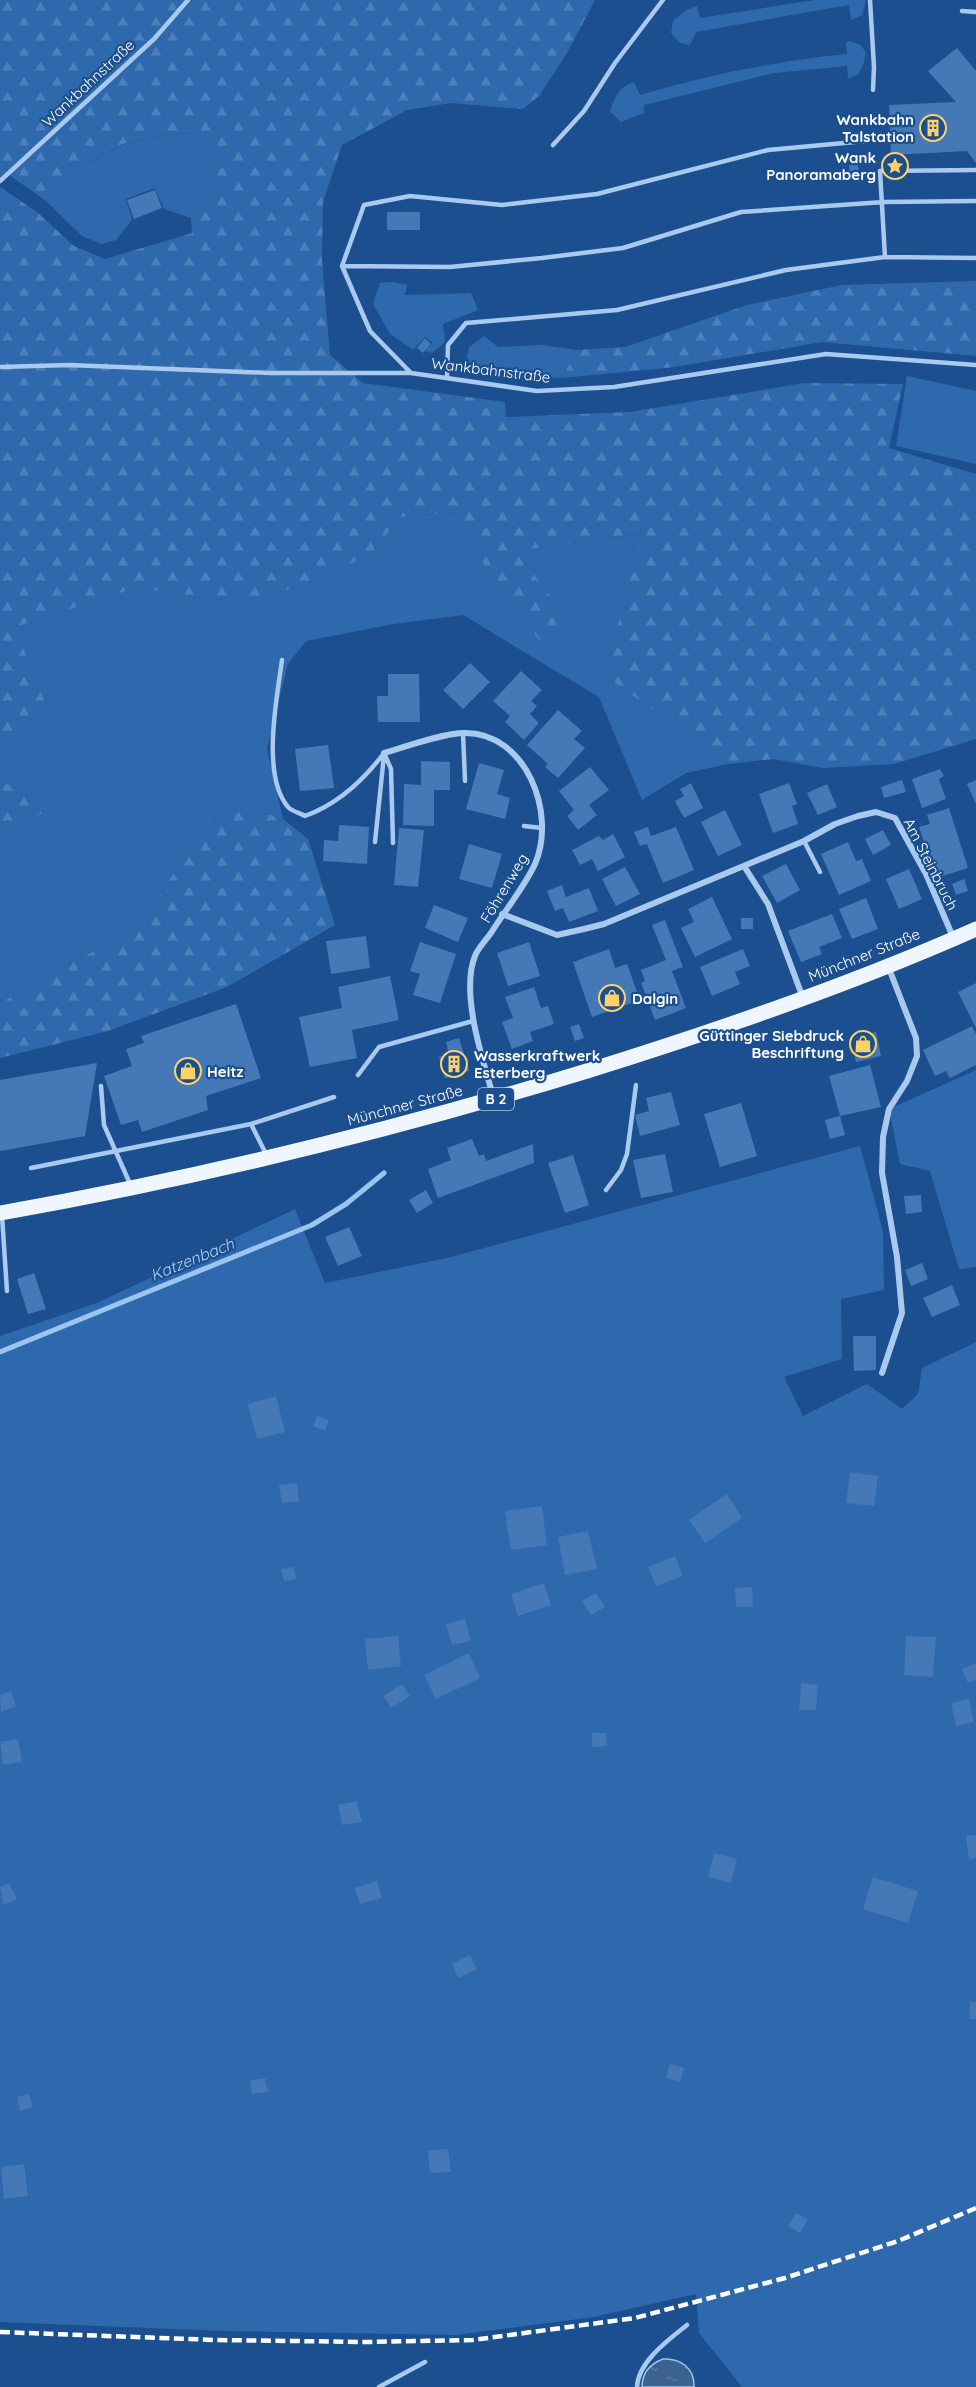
<svg xmlns="http://www.w3.org/2000/svg" width="976" height="2387" viewBox="0 0 976 2387" font-family="Quicksand,sans-serif">
  <style>
    .grass { fill: #2e69ad }
    .forest { fill: url(#forest-firs) }
    .water { fill: url(#water-ripples); stroke: #9cc4f0; stroke-width: 1.5 }
    .lines { fill: none; stroke-linecap: round; stroke-linejoin: round }
    .stream { stroke: #9cc4f0; stroke-width: 5 }
    .building { fill: #4478b7 }
    .service { stroke: #a9c9ee; stroke-width: 4.5 }
    .minor { stroke: #a9c9ee; stroke-width: 6 }
    .primary { stroke: #f0f6ff; stroke-width: 15 }
    .rail { stroke: #fff; stroke-width: 4.5; stroke-dasharray: 10 4.5; stroke-linecap: butt }
    .labels { text-anchor: middle; dominant-baseline: central; stroke-width: 4.5; stroke-linejoin: round; paint-order: stroke }
    .shield { fill: #1b4f8f; stroke: #bbcadd; stroke-width: 1.5 }
    .shield-label { font-size: 14px; font-weight: bold; fill: #fff }
    .street-label { font-size: 15px; fill: #fff; stroke: #1b4f8f }
    .poi-label { font-size: 15px; font-weight: bold; fill: #fff; stroke: #1b4f8f; text-anchor: end }
    .water-label { font-size: 16px; font-style: italic; fill: #b5d3f5; stroke: #1b4f8f }
  </style>
  <defs>
    <pattern id="forest-firs" width="22" height="20" patternUnits="userSpaceOnUse" patternTransform="scale(1.5)"><rect width="22" height="20" fill="#2e69ad"/><path d="M5 1l3.5 6h-7zM16 11l3.5 6h-7z" fill="#4d80b9"/></pattern>
    <pattern id="water-ripples" width="26" height="14" patternUnits="userSpaceOnUse" patternTransform="scale(1.5)"><rect width="26" height="14" fill="#3c6290"/><path d="M2 4q2-2 4 0t4 0M15 11q2-2 4 0t4 0" fill="none" stroke="#597aa1"/></pattern>
  </defs>
  <rect width="100%" height="100%" fill="#1b4f8f"/>
  <path class="grass" d="M814 0H866L862 15 851 20 849 5 696 32 690 45 680 43 671 33 673 21 686 10 697 6 700 18Z
    M850 41 861 45 866 53C863 65 862 77 848 78L847 66 774 73 644 105V113L621 122 610 111C614 97 620 86 634 82L640 95C708 75 776 61 847 54L846 42Z
    M174 133 205 134C215 178 226 184 191 218L164 209 155 188 126 199 132 220 116 240 102 244 82 236 46 201 71 172 124 144Z
    M392 282 407 285 405 295 471 293 478 310 443 324 445 342 432 353 425 351 433 343 425 337 413 350 390 334 373 304 380 283Z
    M484 336 498 347 543 345 576 350 562 378 480 376 474 371 467 357 469 347Z
    M907 376 976 391V464L896 446Z
    M457 512 500 596 569 620 515 551 644 533 604 675 728 764 686 773 642 800 599 697 463 615 394 624 306 641 288 664 267 748 283 819 244 806 206 821 141 925 0 1003V839L48 809 0 779V760L49 712 14 627 136 588 240 602 303 586 370 555 401 517Z
    M976 1070V1267L959 1269 930 1171 900 1164 889 1109Z
    M860 1146 883 1231 884 1290 841 1299 842 1359 784 1377 803 1416 867 1384 902 1409 918 1394 922 1368 976 1342V2387H742L699 2333 696 2294 594 2317 456 2335 223 2331 0 2322V1336L97 1303 295 1209 325 1283 447 1258Z"/>
  <path class="forest" d="M0 0H595L567 53 539 96 523 109 451 103 407 110 342 145 323 202 322 259 330 355 363 383 505 402 506 417 630 412 804 383 903 384 889 448 976 474V739L894 764 823 768 773 759 728 764 604 675 643 533 516 551 569 620 546 647 500 596 456 512 401 517 370 555 303 586 240 602 136 588 15 627 49 712 0 760V187L37 212 74 246 105 259 192 233 191 218C226 184 215 178 205 134L174 133 123 144 71 172 46 201 8 174 0 181Z
    M976 281V356L822 342 675 367 562 378 576 350 625 347 747 305 842 285Z
    M0 779 49 809 0 839Z
    M244 806 283 819 308 839 335 925 227 987 108 1031 0 1058V1003L141 925 206 821Z"/>
  <path class="water" d="M663 2359C680 2358 695 2368 694 2387H642C642 2373 650 2364 663 2359Z"/>
  <g class="lines">
    <path class="stream" d="M0 1352 312 1225 346 1204 384 1173"/>
  </g>
  <path class="building" d="M957 48 976 71V163L967 151 891 155 889 105 956 102 928 71Z
    M849 165H858L859 174 850 175Z
    M155 190 162 208 134 219 127 200Z
    M387 212H420V230H387Z
    M425 338 431 344 423 353 417 348Z
    M470 663 490 682 463 709 443 690Z
    M521 671 542 690 531 701 537 706 530 714 539 723 524 740 505 722 510 716 493 701Z
    M388 674H419L420 722H378L377 696H388Z
    M558 710 582 731 574 739 585 748 558 778 545 767 548 764 527 745Z
    M328 745 334 788 300 791 295 749Z
    M421 761 450 762V790H434V826L403 825 404 784 421 785Z
    M479 763 504 770 497 794 510 798 505 819 466 809Z
    M590 767 609 790 589 805 597 815 578 830 567 816 574 810 559 791Z
    M940 769 944 776 939 779 946 799 922 808 912 779Z
    M902 780 906 792 884 798 881 787Z
    M976 780V804L967 784Z
    M691 783 703 808 684 818 675 801 684 796 680 789Z
    M789 783 797 804 792 806 798 824 773 833 759 794Z
    M827 784 837 807 818 815 807 793Z
    M949 808 968 868 936 878 919 827 930 824 927 815Z
    M725 810 742 845 718 856 701 822Z
    M339 825 369 827 367 864 323 861 324 840 338 841Z
    M648 827 651 836 676 827 694 870 663 883 647 844 640 846 634 832Z
    M399 828 424 830 418 887 394 885Z
    M883 830 891 845 873 855 865 839Z
    M613 834 625 857 598 871 592 859 580 865 572 850 599 836 603 840Z
    M848 842 856 861 862 859 871 881 839 895 821 854Z
    M469 844 502 854 492 888 459 879Z
    M786 864 800 890 777 903 762 876Z
    M625 867 640 894 616 906 602 879Z
    M909 869 922 899 899 909 886 879Z
    M964 879 968 891 956 895 952 884Z
    M562 885 566 897 589 888 598 911 569 922 563 908 555 911 547 891Z
    M712 897 732 939 695 957 681 928 694 922 688 909Z
    M866 898 878 929 852 939 839 909Z
    M434 905 468 918 458 942 425 928Z
    M832 914 842 938 819 947 822 954 801 962 788 931Z
    M741 918H753V929H741Z
    M665 920 683 967 672 971 686 1008 655 1020 641 983 645 981 641 970 666 960 652 925Z
    M366 936 370 968 331 974 326 941Z
    M420 942 456 954 440 1003 413 995 420 974 410 971Z
    M529 942 540 976 508 986 497 953Z
    M609 949 615 968 627 964 640 1000 592 1017 573 962Z
    M743 949 750 966 735 972 740 984 712 996 700 967Z
    M390 976 399 1020 352 1030 357 1058 310 1067 299 1017 342 1008 338 987Z
    M976 983V1028L958 992Z
    M534 987 541 1008 548 1006 554 1024 530 1032 533 1041 512 1049 502 1022 513 1018 505 997Z
    M236 1004 261 1078 206 1096 208 1110 142 1132 138 1120 121 1125 104 1076 132 1066 126 1049 144 1043 141 1036Z
    M579 1024 584 1038 575 1041 570 1027Z
    M972 1026 976 1034V1065L950 1078 946 1071 935 1076 923 1050Z
    M876 1032 881 1056 856 1062 850 1038Z
    M459 1038 469 1071 445 1078 439 1057 449 1054 446 1042Z
    M97 1063 85 1136 0 1151V1080Z
    M870 1065 881 1107 840 1116 829 1076Z
    M671 1092 680 1125 640 1136 635 1115 649 1111 646 1098Z
    M741 1103 757 1156 720 1167 704 1114Z
    M840 1116 845 1135 830 1139 825 1120Z
    M472 1139 479 1156 484 1154 486 1161 533 1144 534 1163 438 1198 428 1169 451 1160 447 1148Z
    M665 1154 673 1192 641 1198 633 1160Z
    M573 1155 589 1205 565 1213 548 1163Z
    M426 1190 433 1203 417 1213 409 1200Z
    M921 1195 922 1212 906 1214 904 1196Z
    M349 1227 362 1256 338 1266 325 1237Z
    M922 1263 928 1279 911 1286 905 1270Z
    M34 1273 46 1309 28 1314 17 1279Z
    M952 1285 960 1305 932 1317 923 1298Z
    M853 1336H876V1370L854 1371Z
    M276 1396 285 1432 257 1439 248 1404Z
    M317 1416 329 1420 325 1431 313 1426Z
    M850 1472 878 1476 874 1506 846 1503Z
    M297 1483 299 1501 282 1503 279 1485Z
    M727 1494 742 1518 705 1543 689 1520Z
    M542 1506 547 1545 511 1550 505 1511Z
    M588 1531 597 1569 565 1575 558 1537Z
    M675 1556 683 1576 656 1586 648 1567Z
    M294 1567 296 1579 284 1581 281 1569Z
    M544 1583 551 1605 518 1616 511 1594Z
    M752 1587 753 1607H736L735 1588Z
    M596 1593 605 1607 591 1615 582 1601Z
    M465 1619 471 1641 452 1645 446 1624Z
    M398 1636 401 1666 368 1670 365 1639Z
    M906 1636 936 1637 933 1677 904 1675Z
    M469 1653 480 1678 436 1699 424 1675Z
    M976 1663V1680L968 1683 962 1669Z
    M801 1683 818 1685 816 1710H799Z
    M402 1684 410 1696 391 1708 383 1696Z
    M11 1691 16 1706 1 1712 0 1695Z
    M969 1699 974 1722 956 1726 951 1703Z
    M592 1733H606L607 1746 592 1747Z
    M18 1739 22 1762 3 1765 0 1742Z
    M357 1801 362 1822 342 1825 338 1805Z
    M976 1835V1858L969 1860 966 1836Z
    M714 1853 737 1859 731 1883 708 1877Z
    M873 1877 918 1891 908 1923 863 1909Z
    M377 1881 382 1898 360 1904 355 1888Z
    M9 1883 17 1899 3 1905 0 1887Z
    M470 1955 477 1969 458 1978 452 1964Z
    M970 2002H976V2019H969Z
    M670 2064 684 2068 680 2082 666 2078Z
    M265 2078 268 2092 252 2094 250 2080Z
    M29 2094 33 2107 20 2111 17 2097Z
    M448 2149 451 2172 430 2173 428 2151Z
    M24 2164 28 2196 4 2199 1 2167Z
    M796 2213 808 2220 800 2233 788 2226Z"/>
  <g class="lines">
    <path class="service" d="M870 0 874 67 873 90
      M962 11 976 12
      M553 145 584 111 615 63 663 0
      M0 181 154 39 188 0
      M885 257 880 171 976 170
      M342 266 450 267 542 258 623 248 741 212 884 202 976 201
      M0 367 69 365 271 373H411L537 391 614 387 826 354 976 365
      M411 373 370 331 342 266 364 205 410 196 502 205 597 194 768 150 877 140
      M447 378 448 345 466 323 617 310 786 270 885 257 976 258
      M282 660C277 698 261 775 288 807 291 811 300 813 305 816 338 804 363 781 384 753
      M463 733 465 781
      M384 753 391 769 393 843
      M524 826 542 828
      M804 841 820 872
      M375 842 384 755
      M358 1075 379 1047 473 1021
      M101 1086 104 1125 131 1186
      M251 1124 266 1154
      M31 1168 251 1124 334 1097
      M606 1190 621 1170 627 1154 636 1085
      M2 1216 7 1291
      M379 2387 425 2362
      M637 2387C638 2362 668 2340 687 2325"/>
    <path class="minor" d="M384 753C405 747 444 733 464 733 526 732 557 813 535 864 525 886 504 912 491 933 486 940 478 948 475 956 460 993 483 1061 494 1099
      M744 866 768 904 803 998
      M502 914 557 935 584 929 604 924 804 841 835 824 858 816 876 812 895 818 926 874 953 937
      M882 1373 902 1313 897 1257 882 1173 883 1137 889 1109 907 1081 917 1056 916 1038 888 966"/>
    <path class="primary" d="M0 1213C199 1178 394 1130 587 1071 719 1030 850 985 976 929"/>
    <path class="rail" d="M0 2332 216 2340 366 2342 473 2340 635 2318 785 2278 898 2241 976 2208"/>
  </g>
  <defs>
    <symbol id="building-ring" viewBox="-11 -11 22 22"><circle r="9.5" fill="#1b4f8f" stroke="#ffd166" stroke-width="1.5"/><path d="M-4-6H4V6H1V3H-1V6H-4ZM-2.5-4.3h1.7v1.8h-1.7ZM.8-4.3h1.7v1.8H.8ZM-2.5-1h1.7V.8h-1.7ZM.8-1h1.7V.8H.8Z" fill="#ffd166"/></symbol>
    <symbol id="sight-ring" viewBox="-11 -11 22 22"><circle r="9.5" fill="#1b4f8f" stroke="#ffd166" stroke-width="1.5"/><path d="M0-6L1.8-2.2L6-1.7L2.9 1.2L3.7 5.4L0 3.3L-3.7 5.4L-2.9 1.2L-6-1.7L-1.8-2.2Z" fill="#ffd166"/></symbol>
    <symbol id="shop-ring" viewBox="-11 -11 22 22"><circle r="9.5" fill="#1b4f8f" stroke="#ffd166" stroke-width="1.5"/><path d="M-5-2.5h2.3a2.7 3.5 0 0 1 5.4 0H5L5.5 6h-11ZM-1.5-2.5h3a1.5 2.3 0 0 0-3 0Z" fill="#ffd166"/></symbol>
  </defs>
  <g fill-rule="evenodd">
    <use href="#building-ring" x="918" y="113" width="30" height="30"/>
    <use href="#sight-ring" x="880" y="151" width="30" height="30"/>
    <use href="#shop-ring" x="597" y="983" width="30" height="30"/>
    <use href="#shop-ring" x="848" y="1029" width="30" height="30"/>
    <use href="#building-ring" x="439" y="1049" width="30" height="30"/>
    <use href="#shop-ring" x="173" y="1056" width="30" height="30"/>
  </g>
  <g class="labels">
    <rect class="shield" x="478" y="1088" width="36" height="22" rx="4.5"/>
    <g class="shield-label">
      <text x="496" y="1099">B 2</text>
    </g>
    <g class="street-label">
      <text transform="translate(88 83) rotate(-43)">Wankbahnstraße</text>
      <text transform="translate(491 370) rotate(7)">Wankbahnstraße</text>
      <text transform="translate(931 864) rotate(63)">Am Steinbruch</text>
      <text transform="translate(504 888) rotate(-59)">Föhrenweg</text>
      <text transform="translate(864 955) rotate(-22)">Münchner Straße</text>
      <text transform="translate(405 1105) rotate(-15)">Münchner Straße</text>
    </g>
    <g class="poi-label">
      <text x="914" y="119">Wankbahn<tspan x="914" dy="17">Talstation</tspan></text>
      <text x="876" y="157">Wank<tspan x="876" dy="17">Panoramaberg</tspan></text>
      <text x="632" y="998" text-anchor="start">Dalgin</text>
      <text x="844" y="1035">Güttinger Siebdruck<tspan x="844" dy="17">Beschriftung</tspan></text>
      <text x="474" y="1055" text-anchor="start">Wasserkraftwerk<tspan x="474" dy="17">Esterberg</tspan></text>
      <text x="207" y="1071" text-anchor="start">Heitz</text>
    </g>
    <g class="water-label">
      <text transform="translate(192 1259) rotate(-22)">Katzenbach</text>
    </g>
  </g>
</svg>
